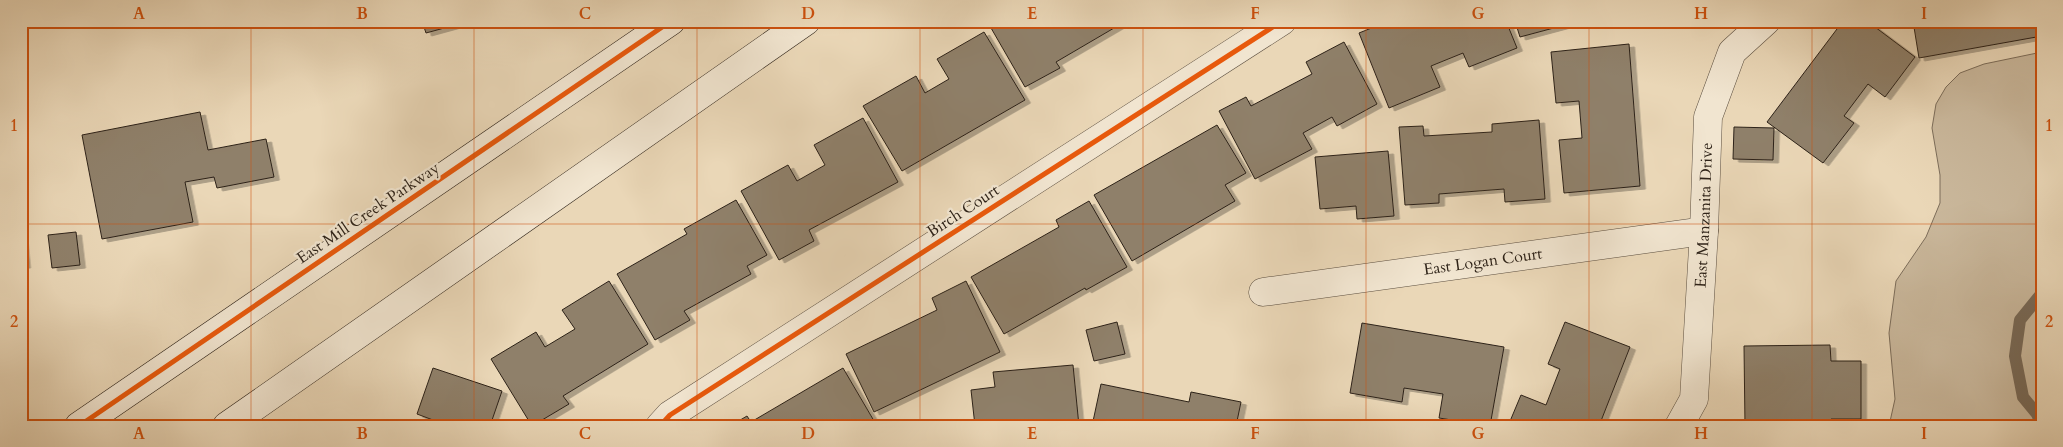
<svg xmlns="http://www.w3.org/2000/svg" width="2063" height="447" viewBox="0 0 2063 447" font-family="Cardo,serif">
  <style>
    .green { fill: #cab89c; stroke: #7c6d5a }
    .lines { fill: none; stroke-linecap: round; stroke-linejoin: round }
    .stream { stroke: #786957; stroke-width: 12 }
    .building { fill: #8f806b; stroke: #2d2218; filter: url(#shadow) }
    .street-casing { stroke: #5c4f40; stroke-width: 29 }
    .secondary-casing { stroke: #2d2218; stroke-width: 29 }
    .street { stroke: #f1e5d0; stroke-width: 28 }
    .secondary { stroke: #f1e5d0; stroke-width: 28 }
    .cycleway-casing { stroke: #f1e5d0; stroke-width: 8 }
    .cycleway { stroke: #e8590c; stroke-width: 5 }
    .grid { fill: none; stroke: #cc510e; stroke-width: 1; stroke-opacity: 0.55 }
    .labels { text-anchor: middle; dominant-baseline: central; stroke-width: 4.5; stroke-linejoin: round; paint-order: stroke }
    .street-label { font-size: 16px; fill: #2d2218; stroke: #f1e5d0 }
    .neatline { fill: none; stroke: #cc510e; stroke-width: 2 }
    .grid-label { font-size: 16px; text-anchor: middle; font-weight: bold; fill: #cc510e }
  </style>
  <defs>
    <filter id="shadow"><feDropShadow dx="5.5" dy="3" stdDeviation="0" flood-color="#0004"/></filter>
  </defs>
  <rect width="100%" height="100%" fill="#ead7b7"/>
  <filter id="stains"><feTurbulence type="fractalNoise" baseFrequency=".004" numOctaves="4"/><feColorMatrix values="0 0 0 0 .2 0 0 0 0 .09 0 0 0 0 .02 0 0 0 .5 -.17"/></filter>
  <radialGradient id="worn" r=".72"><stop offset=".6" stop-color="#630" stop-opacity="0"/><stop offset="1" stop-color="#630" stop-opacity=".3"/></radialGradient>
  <path class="green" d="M2042 52V426H1889L1895 399 1889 333 1896 281 1926 237 1940 203V175L1932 128 1936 104 1946 87 1960 73 1984 64Z"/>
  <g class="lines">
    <path class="stream" d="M2042 426 2037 414 2023 397 2015 356 2020 320 2042 293"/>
  </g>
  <path class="building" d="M422 21H470L426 33Z
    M987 21H1126L1056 62 1060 68 1025 87Z
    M1389 21H1391L1394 28 1411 21H1506L1517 48 1469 67 1463 53 1431 66 1440 87 1389 108 1359 33Z
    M1515 21H1580L1520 37Z
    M1843 21H1867L1915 57 1885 97 1868 84 1844 116 1854 123 1823 163 1767 122Z
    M1913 21H2042V36L1919 58Z
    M984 32 1025 100 902 171 863 106 916 76 925 93 949 79 937 59Z
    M1344 42 1377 104 1337 126 1332 117 1303 133 1312 149 1255 179 1219 111 1246 97 1251 106 1312 74 1306 62Z
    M1629 44 1640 186 1564 193 1559 140 1582 138 1579 101 1556 103 1551 52Z
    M200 112 208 150 266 139 274 177 217 188 214 177 185 182 193 222 102 239 82 135Z
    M863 118 898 182 809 230 814 241 779 260 741 191 788 165 797 181 825 165 814 145Z
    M1539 120 1545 199 1505 202 1504 189 1439 194V203L1405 205 1399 127 1423 126 1424 136 1492 132V124Z
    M1217 125 1246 173 1225 185 1235 201 1132 261 1094 195Z
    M1734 127 1774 128 1773 160 1733 159Z
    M1388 151 1394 216 1357 219 1356 206 1320 209 1315 157Z
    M736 200 767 255 747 266 751 274 684 311 690 320 655 340 617 274 687 234 684 229Z
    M1089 201 1127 267 1086 290 1085 288 1004 334 971 277 1059 227 1056 220Z
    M21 226 25 265H21Z
    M76 232 80 265 52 268 48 235Z
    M609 281 648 344 563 396 569 404 532 426 491 359 536 332 545 347 575 329 562 310Z
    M966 281 1000 352 874 412 846 354 937 310 932 298Z
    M1117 322 1125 354 1094 361 1086 330Z
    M1565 322 1630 347 1599 426H1508L1521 395 1546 405 1560 369 1548 364Z
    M1362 323 1504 347 1490 426 1439 418 1443 394 1404 388 1402 402 1350 393Z
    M1830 345 1831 361H1861V419H1831V426H1745L1744 346Z
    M1073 365 1079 426H975L971 390 995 387 993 372Z
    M433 368 502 391 490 426H431L433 420 417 414Z
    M843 368 877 426H730L747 416 751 422Z
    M1101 384 1189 402 1191 392 1241 402 1236 426H1092Z
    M1243 422 1267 426H1242Z"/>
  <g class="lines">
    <defs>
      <g id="street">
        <path id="s1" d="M1263 292 1704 231"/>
        <path d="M660 426 670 415 1282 21"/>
        <path id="s2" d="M1679 426 1694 399 1704 231 1708 117 1732 52 1766 21"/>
      </g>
      <path id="secondary" d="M79 426 671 21
        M227 426 806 21"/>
    </defs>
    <use href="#street" class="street-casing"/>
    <use href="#secondary" class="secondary-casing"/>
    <use href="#street" class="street"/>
    <use href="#secondary" class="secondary"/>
    <defs>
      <path id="cycleway" d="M79 426 671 21
        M660 426 670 415 1282 21"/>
    </defs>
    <use href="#cycleway" class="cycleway-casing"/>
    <use href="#cycleway" class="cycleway"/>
  </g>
  <path class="grid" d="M251 21V426M474 21V426M697 21V426M920 21V426M1143 21V426M1366 21V426M1589 21V426M1812 21V426M21 224H2042"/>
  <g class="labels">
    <g class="street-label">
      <text transform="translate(963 211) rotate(-33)">Birch Court</text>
      <text transform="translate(368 213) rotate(-34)">East Mill Creek Parkway</text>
      <text stroke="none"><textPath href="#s2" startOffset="215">East Manzanita Drive</textPath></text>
      <text stroke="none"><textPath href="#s1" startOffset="222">East Logan Court</textPath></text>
    </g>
  </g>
  <rect width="2063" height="447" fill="none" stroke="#ead7b7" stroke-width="55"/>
  <rect x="28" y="28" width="2008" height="392" class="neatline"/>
  <g class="grid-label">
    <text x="139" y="19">A</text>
    <text x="362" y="19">B</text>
    <text x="585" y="19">C</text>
    <text x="808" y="19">D</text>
    <text x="1032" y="19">E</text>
    <text x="1255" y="19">F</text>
    <text x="1478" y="19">G</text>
    <text x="1701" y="19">H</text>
    <text x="1924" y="19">I</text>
    <text x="14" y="131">1</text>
    <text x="2049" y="131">1</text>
    <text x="14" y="327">2</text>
    <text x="2049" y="327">2</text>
    <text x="139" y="439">A</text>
    <text x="362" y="439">B</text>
    <text x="585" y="439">C</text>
    <text x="808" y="439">D</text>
    <text x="1032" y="439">E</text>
    <text x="1255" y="439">F</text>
    <text x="1478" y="439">G</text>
    <text x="1701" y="439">H</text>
    <text x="1924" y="439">I</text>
  </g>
  <rect width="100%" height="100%" filter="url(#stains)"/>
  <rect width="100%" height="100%" fill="url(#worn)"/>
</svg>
